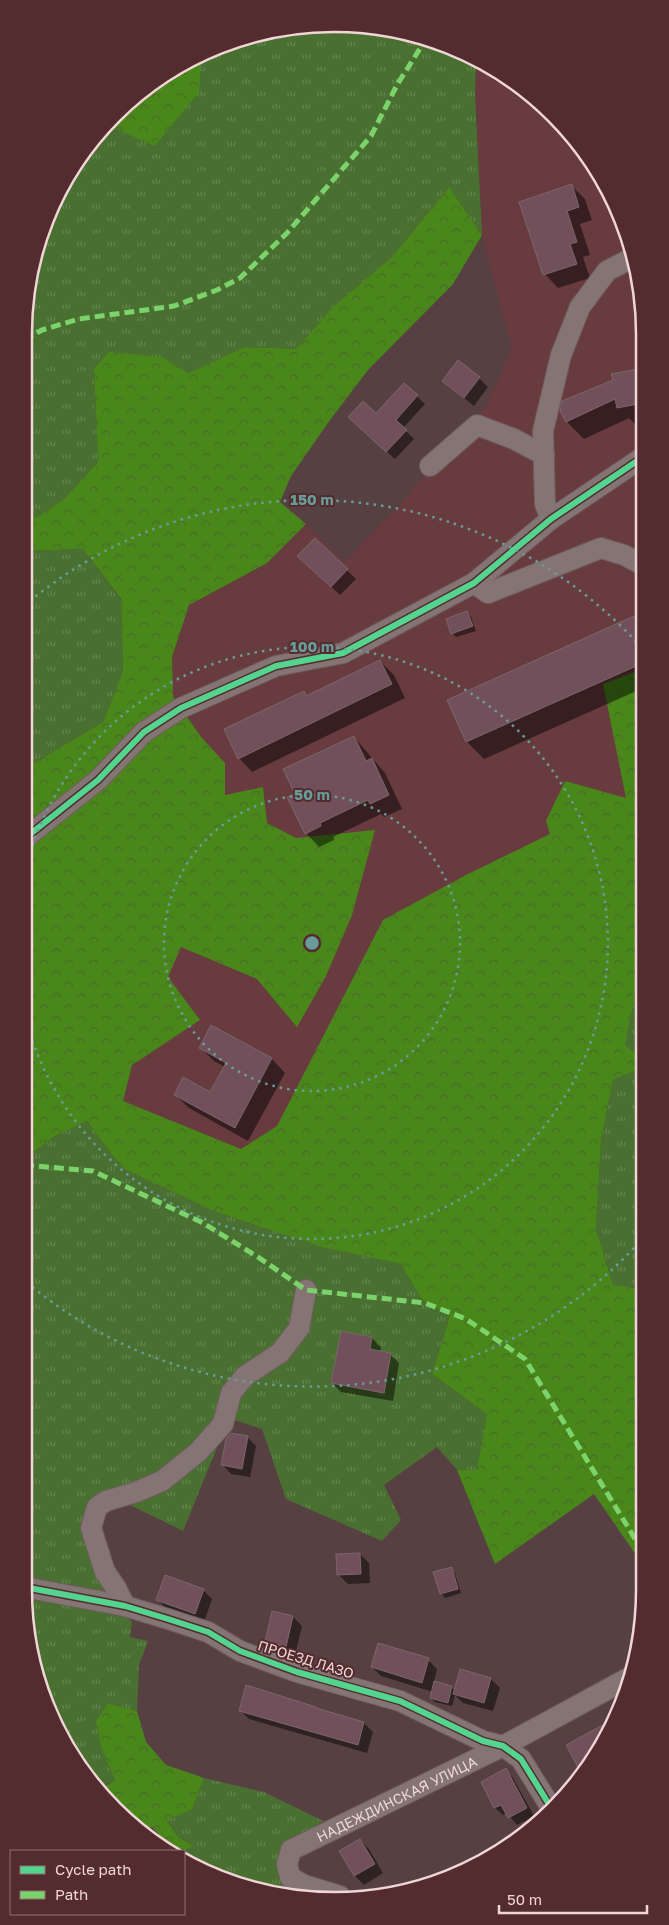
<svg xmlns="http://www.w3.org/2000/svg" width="669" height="1925" viewBox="0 0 669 1925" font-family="'Golos Text',sans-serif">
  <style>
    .built { fill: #683b3e }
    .grass { fill: url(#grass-tufts) }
    .forest { fill: url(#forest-crowns) }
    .shadow { fill: #0007 }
    .building { fill: #72505b; stroke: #7a676b }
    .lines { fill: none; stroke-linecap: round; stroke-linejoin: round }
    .minor-casing { stroke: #715d5e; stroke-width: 22 }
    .minor { stroke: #847474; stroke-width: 20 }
    .quiet { stroke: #7cd36c; stroke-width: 5; stroke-dasharray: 10 5; stroke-linecap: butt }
    .cycleway-casing { stroke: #542c2f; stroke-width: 9 }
    .cycleway { stroke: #53d58f; stroke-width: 6 }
    .ring { fill: none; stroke: #699c98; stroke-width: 2.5; stroke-dasharray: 2.5 5 }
    .labels { text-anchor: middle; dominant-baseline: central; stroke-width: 4; stroke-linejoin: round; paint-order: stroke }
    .street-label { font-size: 14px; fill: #f0d6d6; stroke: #542c2f }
    .rim { fill: none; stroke: #f0d6d6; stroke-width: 2.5 }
    .centre { fill: #699c98; stroke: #542c2f; stroke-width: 2.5 }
    .ring-label { font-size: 15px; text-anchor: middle; font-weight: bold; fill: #699c98; stroke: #542c2f; stroke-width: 4; stroke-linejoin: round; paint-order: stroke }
  </style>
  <defs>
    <pattern id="grass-tufts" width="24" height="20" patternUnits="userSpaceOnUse" patternTransform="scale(1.25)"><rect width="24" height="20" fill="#497030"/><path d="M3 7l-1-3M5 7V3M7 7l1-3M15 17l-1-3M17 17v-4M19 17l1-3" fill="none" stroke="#64844d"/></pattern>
    <pattern id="forest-crowns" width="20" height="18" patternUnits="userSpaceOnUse" patternTransform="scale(1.25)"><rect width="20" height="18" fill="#4a871a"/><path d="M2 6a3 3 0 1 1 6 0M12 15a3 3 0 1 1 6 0" fill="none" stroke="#496b29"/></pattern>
  </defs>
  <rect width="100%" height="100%" fill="#574041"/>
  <path class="built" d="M476 60 490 66 568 129 613 197 643 294 644 793 525 846 375 939 282 1158 233 1184 123 1115 107 1085 173 697 172 657 189 605 267 563 306 524 344 562 393 511 484 410 512 349 482 235 475 94Z"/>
  <path class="grass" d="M294 26 415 34 424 38 423 42H435L476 60 475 94 482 235 449 187 392 257 333 307 296 349 245 347 188 373 162 357 94 369 98 462 64 499 36 518 24 515V335L34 254 88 146 179 66Z
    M83 549 121 600 123 671 103 722 24 769V551Z
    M638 980 644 987V1060L625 1045Z
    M644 1067 645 1289 613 1285 596 1229 601 1140 613 1080Z
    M87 1121 122 1168 216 1212 321 1247 401 1264 422 1300 450 1316 432 1374 487 1414 477 1469 457 1470 437 1447 384 1485 401 1520 382 1541 286 1499 262 1429 229 1418 183 1531 122 1501 101 1513 97 1527 123 1613 132 1622 130 1637 148 1641 139 1665 137 1711 109 1703 102 1750 115 1780 97 1788 47 1709 24 1590V1159L55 1136Z
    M204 1778 264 1792 323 1821 286 1849 296 1890C258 1886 214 1883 184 1859V1851H181L193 1845 177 1836 167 1819 192 1809Z"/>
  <path class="forest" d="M201 58 199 92 155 146 110 126 179 66Z
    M449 187 482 235 453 284 368 370 330 420 291 476 280 502 306 524 267 563 189 605 172 657 173 697 201 737 225 763V795L263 787 267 823 296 838 375 830 352 915 326 976 297 1027 257 979 181 947 168 977 200 1020 132 1065 123 1101 241 1149 277 1126 383 920 466 875 550 834 546 821 565 781 626 798 603 684 643 669 644 987 638 981 625 1045 644 1060V1067L613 1080 601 1140 596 1229 613 1285 645 1289V1333L640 1343 645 1353V1568L594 1494 495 1564 457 1470 477 1469 487 1414 432 1374 450 1316 422 1300 401 1264 321 1247 216 1212 122 1168 87 1121 55 1136 24 1159V769L103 722 123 671 121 599 83 549 24 551V515L36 518 64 499 98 462 94 369 109 352 162 357 188 373 245 347 296 349 333 307 392 257Z
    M108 1703 137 1711 146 1742 166 1765 204 1778 192 1809 167 1820 177 1836 194 1846 181 1851H174L153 1828 138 1824 101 1796 97 1790 115 1780 102 1750 96 1722Z"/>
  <path class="shadow" d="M572 186 585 199 592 220 580 224 590 255 583 257 590 278 558 288 545 274Z
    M643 369V423L636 425 629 418 584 439 567 422Z
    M479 378 488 387 474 406 443 381Z
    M404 384 425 404 403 428 414 439 395 459 358 425 376 415Z
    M315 539 356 579 340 595 308 565Z
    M467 613 471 617 476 631 456 637 452 633Z
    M643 614V688L484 759 467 742 449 701Z
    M380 661 394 675 405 698 252 772 239 758 303 692 307 696Z
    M354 737 385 773 402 809 384 817 381 814 333 837 334 840 319 847 306 833Z
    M212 1027 272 1059 285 1073 248 1141 189 1108 175 1095 211 1094 225 1067 214 1061 201 1048Z
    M372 1338 381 1347 380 1352 390 1354 399 1363 393 1401 341 1392 332 1383Z
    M247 1437 256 1446 250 1477 231 1474 222 1464Z
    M360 1554 369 1563 370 1583 348 1584 339 1575Z
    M451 1568 455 1573 461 1593 445 1598 441 1593Z
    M203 1590 212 1599 204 1622 166 1608 157 1599Z
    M293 1617 302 1626 295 1655 276 1650 266 1641Z
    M428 1660 437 1669 434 1682 451 1687 455 1691 491 1679 500 1688 493 1711 463 1703 455 1695 452 1706 435 1702 431 1698 433 1692 381 1676 372 1667Z
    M240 1710H318L364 1723 373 1732 367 1753 249 1719Z
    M506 1770 513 1778 534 1816 517 1825 507 1813 503 1815 495 1808 482 1782Z
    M360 1840 369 1849 383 1873 364 1885 355 1876Z"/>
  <path class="building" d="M572 184 579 207 567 211 577 242 570 244 577 264 543 275 519 202Z
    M458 360 480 377 464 398 442 381Z
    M643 368V403L617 408 615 399 566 422 560 411 562 401 613 380 611 374Z
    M404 383 418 395 396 420 407 430 386 452 348 417 363 401 376 413Z
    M315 538 348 569 331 587 297 556Z
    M467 611 473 626 451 634 446 619Z
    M643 612V663L466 742 447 700Z
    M380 660 392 684 238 759 224 729 304 691 306 696Z
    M354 736 366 761 372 758 389 795 370 804 368 800 320 823 321 826 305 834 287 797 295 794 283 769Z
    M211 1025 272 1058 235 1128 174 1095 183 1077 210 1092 226 1063 199 1048Z
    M341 1331 372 1337 370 1349 391 1353 384 1393 331 1383Z
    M231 1433 248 1436 242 1469 221 1465 226 1439Z
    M360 1553 361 1574 337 1575 336 1554Z
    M452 1567 458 1589 440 1594 433 1572Z
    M165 1575 204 1589 195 1614 156 1600Z
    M272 1611 293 1616 286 1647 265 1642Z
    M378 1643 429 1658 422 1683 371 1667Z
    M460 1669 491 1678 484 1703 453 1694Z
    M434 1681 452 1686 448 1703 430 1698Z
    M246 1685 316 1707V1708L364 1722 358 1745 239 1711Z
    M612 1720 593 1763 582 1775 566 1745Z
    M506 1768 527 1808 508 1818 501 1805 494 1808 481 1782Z
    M360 1839 375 1864 354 1876 339 1851Z"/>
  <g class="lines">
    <defs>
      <g id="minor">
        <path d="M430 466 477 425 514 439 544 455"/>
        <path d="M551 519 545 504 543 431 561 355 580 307 607 271 632 258"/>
        <path d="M474 583 488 593 601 548 624 555 643 565"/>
        <path d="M24 839 98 780 144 732 181 708 276 666 343 653 474 583 551 519 643 457"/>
        <path d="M24 1587 125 1606 168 1619 208 1632 240 1651 297 1672 400 1701 483 1741 503 1746 521 1759 550 1806"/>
        <path d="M125 1606 116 1588 105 1572 91 1528 97 1507 106 1501 136 1492 162 1481 198 1452 223 1424 231 1393 245 1376 280 1353 299 1328 306 1290"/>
        <path id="s1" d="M340 1896 304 1885 290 1877 287 1864 291 1850 503 1746 632 1676"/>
      </g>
    </defs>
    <use href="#minor" class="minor-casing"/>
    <use href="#minor" class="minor"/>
    <path class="quiet" d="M24 340 42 330 79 319 174 306 217 290 240 278 287 233 371 136 397 85 426 39
      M24 1165 93 1171 203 1223 258 1257 306 1290 425 1303 466 1319 525 1359 645 1555"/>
    <defs>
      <path id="cycleway" d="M24 839 98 780 144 732 181 708 276 666 343 653 474 583 551 519 643 457
        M24 1587 125 1606 168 1619 208 1632 240 1651 297 1672 400 1701 483 1741 503 1746 521 1759 550 1806"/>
    </defs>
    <use href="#cycleway" class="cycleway-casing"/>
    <use href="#cycleway" class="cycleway"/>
  </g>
  <g class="ring">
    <circle cx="312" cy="943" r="148"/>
    <path d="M24 874A296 296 0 1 1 24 1012"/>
    <path d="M644 1237A443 443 0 0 1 24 1280M24 606A443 443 0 0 1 641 647"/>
  </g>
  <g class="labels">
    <g class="street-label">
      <text transform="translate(306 1659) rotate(17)">ПРОЕЗД ЛАЗО</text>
      <text stroke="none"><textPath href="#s1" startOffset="199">НАДЕЖДИНСКАЯ УЛИЦА</textPath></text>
    </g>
  </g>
  <path d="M0 0H669V1925H0ZM334 32H334A302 302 0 0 1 636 334V1590A302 302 0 0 1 334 1892H334A302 302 0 0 1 32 1590V334A302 302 0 0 1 334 32Z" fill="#542c2f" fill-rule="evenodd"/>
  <path class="rim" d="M334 32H334A302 302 0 0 1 636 334V1590A302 302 0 0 1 334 1892H334A302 302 0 0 1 32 1590V334A302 302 0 0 1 334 32Z"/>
  <circle cx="312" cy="943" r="8" class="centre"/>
  <g class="ring-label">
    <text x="312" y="505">150 m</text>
    <text x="312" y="652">100 m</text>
    <text x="312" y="800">50 m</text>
  </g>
  <rect x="10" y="1850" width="175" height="65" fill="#542c2f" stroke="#927072"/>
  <rect x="20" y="1866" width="25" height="8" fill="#53d58f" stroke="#927072"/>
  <text x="55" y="1875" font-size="15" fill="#f0d6d6">Cycle path</text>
  <rect x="20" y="1891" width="25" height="8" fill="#7cd36c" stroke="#927072"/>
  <text x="55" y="1900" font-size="15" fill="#f0d6d6">Path</text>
  <path d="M499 1905v8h148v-8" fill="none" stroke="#f0d6d6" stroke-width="2.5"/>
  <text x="507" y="1905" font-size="15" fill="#f0d6d6" stroke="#542c2f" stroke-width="4" paint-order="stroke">50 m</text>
</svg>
